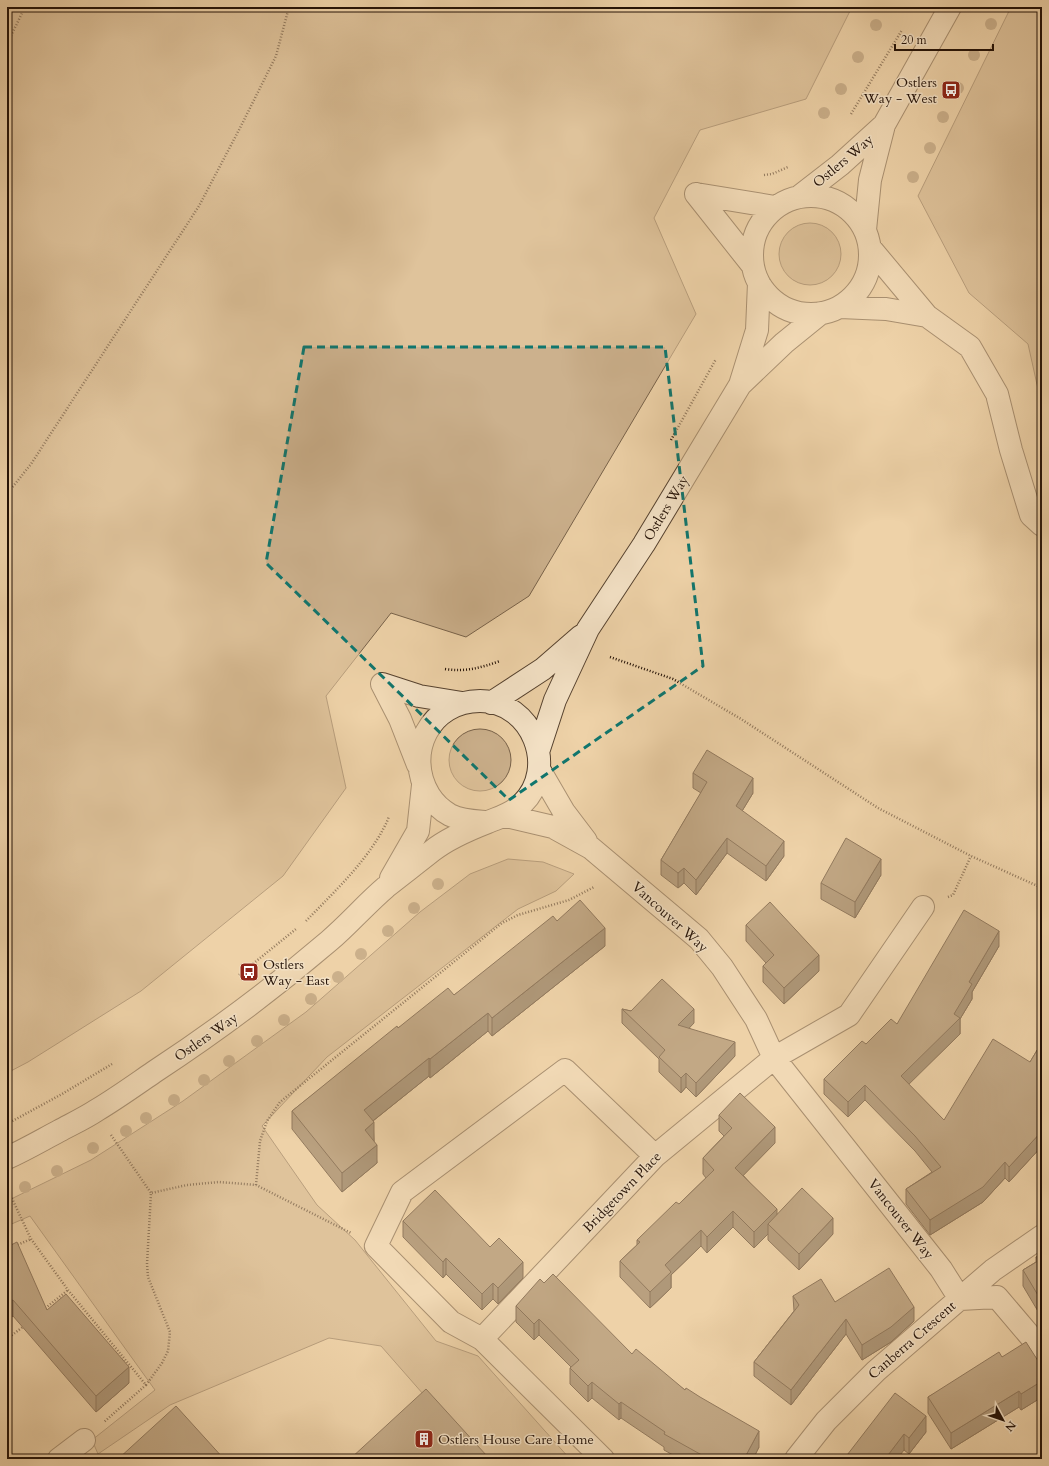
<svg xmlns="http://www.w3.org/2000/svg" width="1049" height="1466" viewBox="0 0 1049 1466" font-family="Cardo,serif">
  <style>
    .green { fill: #ccb18d; stroke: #78624a }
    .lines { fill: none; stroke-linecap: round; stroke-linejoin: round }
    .minor-casing { stroke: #56422f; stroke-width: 24 }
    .path { stroke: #241207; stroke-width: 2.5; stroke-dasharray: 1 2; stroke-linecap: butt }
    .minor { stroke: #f4e2c6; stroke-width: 22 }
    .tree { fill: #9f8769 }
    .wall { fill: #79654e; stroke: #241207 }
    .shaded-wall { fill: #635340; stroke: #241207 }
    .building { fill: #8d765b; stroke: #241207 }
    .marked { fill: none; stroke: #0f766e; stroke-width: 3; stroke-dasharray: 8 5; stroke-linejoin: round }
    .labels { text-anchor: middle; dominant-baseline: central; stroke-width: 3; stroke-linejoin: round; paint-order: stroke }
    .poi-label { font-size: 14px; fill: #241207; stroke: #f4e2c6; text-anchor: start }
    .street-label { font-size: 14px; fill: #241207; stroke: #f4e2c6 }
  </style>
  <rect width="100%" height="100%" fill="#eed2a8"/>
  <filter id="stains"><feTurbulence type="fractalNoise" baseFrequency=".005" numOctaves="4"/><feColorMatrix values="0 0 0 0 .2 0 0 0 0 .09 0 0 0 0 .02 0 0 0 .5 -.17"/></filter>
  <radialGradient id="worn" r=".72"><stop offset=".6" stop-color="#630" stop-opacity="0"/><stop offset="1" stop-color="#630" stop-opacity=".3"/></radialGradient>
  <path class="green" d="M7 7H852L806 99 700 130 654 218 696 314 529 596 466 637 391 613 326 696 346 788 283 876 141 991 28 1062 7 1073Z
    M1011 7H1042V407L1028 344 969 293 918 196Z
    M779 254a31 31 0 1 1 62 0a31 31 0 1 1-62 0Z
    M449 760a31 31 0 1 1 62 0a31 31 0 1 1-62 0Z
    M508 859 543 862 574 874 556 891 518 909 327 1057 262 1126 317 1205 355 1240 436 1341 478 1356 570 1459H480L381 1346 329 1338 170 1405 98 1454 92 1440 155 1390 30 1216 7 1226V1201L91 1160 183 1101 306 1012 420 912 470 874Z"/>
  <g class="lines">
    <defs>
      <path id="minor" d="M696 194 753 266
        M696 194 775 207
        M800 196 840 165 884 125
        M752 255a59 59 0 1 1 118 0a59 59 0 1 1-118 0Z
        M865 230 870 180 884 125 950 7
        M871 249 927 316 970 347 997 394 1011 450 1031 515 1042 525
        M840 307 886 309 927 316
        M741 384 784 343 821 313
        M382 684 400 719 418 765
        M382 684 419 696 462 703
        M491 703 543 669 581 636
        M539 749 555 700 588 629 644 544 740 385 757 330 759 283
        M539 769 564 812 586 841
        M506 816 553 827 591 848 699 939 722 967 756 1019 774 1058 941 1269 960 1299 997 1297 1042 1350
        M391 878 418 831 423 785
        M7 1158C25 1150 42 1140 59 1131 72 1124 85 1118 97 1110 117 1098 135 1085 154 1072 215 1032 274 988 329 941 349 924 366 904 386 887 401 875 417 863 432 851 447 839 470 829 488 822 500 817 512 814 522 804 559 768 532 701 480 701 430 701 404 753 429 795 434 803 441 810 450 815 462 821 474 821 487 822
        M482 1339 655 1156 774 1058 849 1015 923 907
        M59 1459 84 1440
        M603 1459 482 1339 451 1322 376 1246 402 1192 565 1070 655 1156
        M796 1459 826 1421 876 1371 993 1270 1042 1236"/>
    </defs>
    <use href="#minor" class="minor-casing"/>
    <path class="path" d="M7 44 25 7
      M851 114 902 30
      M764 175 772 174 788 167
      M671 440 716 359
      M7 494 31 464 199 206 240 128 276 56 289 7
      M610 657 673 679 741 719 878 808 971 856 1042 888
      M445 669C466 672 480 668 500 661
      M948 897 953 895 971 856
      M306 921C332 894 360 868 380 835 383 829 387 823 389 816
      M239 975 296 929
      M7 1124 62 1094 112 1064
      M111 1135 151 1193
      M256 1185 260 1141 267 1121 280 1102 502 923 518 915 569 900 594 887
      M8 1190 31 1239 68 1290 146 1385 104 1422
      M15 1246 31 1239
      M43 1310 68 1290
      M7 1339 24 1326
      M146 1385 162 1363 168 1351 170 1332 148 1277 147 1264 151 1193 187 1185 219 1182 256 1185 351 1233"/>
    <use href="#minor" class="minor"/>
  </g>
  <g class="tree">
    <circle cx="991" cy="24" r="6"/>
    <circle cx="876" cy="25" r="6"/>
    <circle cx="974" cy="55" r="6"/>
    <circle cx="858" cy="57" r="6"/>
    <circle cx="958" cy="88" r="6"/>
    <circle cx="841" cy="89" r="6"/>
    <circle cx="824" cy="113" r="6"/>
    <circle cx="943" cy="117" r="6"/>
    <circle cx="930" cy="148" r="6"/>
    <circle cx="913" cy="177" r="6"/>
    <circle cx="438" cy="884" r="6"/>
    <circle cx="414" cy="908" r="6"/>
    <circle cx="388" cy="931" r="6"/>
    <circle cx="361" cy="954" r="6"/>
    <circle cx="338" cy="977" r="6"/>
    <circle cx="311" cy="999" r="6"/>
    <circle cx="284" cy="1020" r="6"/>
    <circle cx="257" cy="1041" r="6"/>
    <circle cx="229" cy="1061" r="6"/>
    <circle cx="204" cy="1080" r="6"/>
    <circle cx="174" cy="1100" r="6"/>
    <circle cx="146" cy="1118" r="6"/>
    <circle cx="126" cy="1131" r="6"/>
    <circle cx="93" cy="1148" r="6"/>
    <circle cx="57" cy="1171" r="6"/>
    <circle cx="25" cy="1187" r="6"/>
  </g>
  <path class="wall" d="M693 773 753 793 742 811 784 856 766 881 727 853 696 895 684 883 678 888 661 875V860L701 793 693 788Z
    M881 875 855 918 821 899V883Z
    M557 921 605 946 492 1036 488 1031 430 1078 429 1076 373 1121 374 1141 377 1163 342 1192 292 1129V1111L398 1028 454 995Z
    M746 925 819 971 784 1004 763 982V966L766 963 746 941Z
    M999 946 972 992V999L960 1019V1034L908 1084 944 1120 1030 1062 1042 1042V1146L1009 1182 1005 1178 983 1202 930 1235 906 1204V1189L932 1172 915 1151 865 1100 848 1117 824 1094V1079L866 1044 897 1024Z
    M622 1009 631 1011 694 1023 689 1028 735 1056 696 1097 686 1087 681 1093 659 1072V1059L622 1023Z
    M719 1115 775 1143 743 1175 777 1214 833 1234 799 1270 768 1240V1234L754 1248 733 1227 707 1253 701 1246 671 1275V1288L650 1308 620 1277V1261L637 1245V1240L679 1204 706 1178 703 1174V1158L724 1136 719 1131Z
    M403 1221 490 1247 523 1278 498 1304 493 1299 482 1310 446 1274 443 1278 403 1237Z
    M7 1247 47 1310 129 1383 96 1412 13 1316 7 1318Z
    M1042 1253V1318L1023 1286V1270L1036 1262V1257Z
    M544 1283 632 1354 685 1390 759 1447 753 1459H680L664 1450V1447L621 1418 619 1420 592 1398 588 1402 570 1384V1368L571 1367 539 1335 534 1340 516 1322V1306Z
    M793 1296 835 1302 914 1321 891 1342 862 1360 846 1334 791 1405 754 1376V1362L794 1311Z
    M1002 1357 1042 1367V1397L1021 1410 1019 1407 951 1449 928 1413V1397Z
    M895 1393 926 1432 909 1454 904 1450Z"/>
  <path class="shaded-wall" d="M753 778V793L736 821V806Z
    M727 838V853L696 895V880Z
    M784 841V856L766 881V866Z
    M881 859V875L855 918V902Z
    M684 868V883L678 888V873Z
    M605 928V946L492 1036V1018Z
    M999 931V946L972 992V999L960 1019V1034L901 1092V1076L954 1014 969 982Z
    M819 955V971L784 1004V988Z
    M694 1009V1023L678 1040V1025Z
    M488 1013V1031L430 1078V1059Z
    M735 1042V1056L696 1097V1083Z
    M429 1058V1076L364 1128V1110Z
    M686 1073V1087L681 1093V1078Z
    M865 1085V1100L848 1117V1102Z
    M374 1122V1141L365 1148V1130Z
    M775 1127V1143L735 1184V1168Z
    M1042 1131V1146L1009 1182V1167Z
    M377 1145V1163L342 1192V1173Z
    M1005 1162V1178L983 1202 930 1235V1220Z
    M777 1209V1225L768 1224V1234L754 1248V1232Z
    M733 1211V1227L707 1253V1237Z
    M833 1218V1234L799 1270V1254Z
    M701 1230V1246L671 1275V1288L650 1308V1292L665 1265Z
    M446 1258V1274L443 1278V1262Z
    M523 1262V1278L498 1304V1288Z
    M493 1283V1299L482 1310V1294Z
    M13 1300V1316L7 1318V1302Z
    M914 1307V1321L891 1342 862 1360V1345Z
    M539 1319V1335L534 1340V1324Z
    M846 1319V1334L791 1405V1390Z
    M129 1367V1383L96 1412V1396Z
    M1042 1381V1397L1021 1410V1394Z
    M592 1382V1398L588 1402V1386Z
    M1019 1391V1407L951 1449V1433Z
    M621 1402V1418L619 1420V1404Z
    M926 1416V1432L909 1454V1438Z
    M759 1431V1447L753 1459H744Z
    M904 1434V1450L897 1459H885Z"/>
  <path class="building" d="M707 750 753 778 736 806 784 841 766 866 727 838 696 880 684 868 678 873 661 860 707 782 693 773Z
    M846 838 881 859 855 902 821 883Z
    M580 900 605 928 492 1018 488 1013 430 1059 429 1058 364 1110 374 1122 365 1130 377 1145 342 1173 292 1111 397 1026 398 1028 448 988 454 995 553 916 557 921Z
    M770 902 819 955 784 988 763 966 774 955 746 925Z
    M964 910 999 931 969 982 972 984 954 1014 960 1018 901 1076 944 1120 993 1039 1030 1062 1042 1042V1131L1009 1167 1005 1162 983 1187 930 1220 906 1189 941 1167 915 1136 865 1085 848 1102 824 1079 862 1041 866 1044 891 1019 897 1024Z
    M662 979 694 1009 678 1025 735 1042 696 1083 686 1073 681 1078 659 1057 665 1050 622 1009 631 1011Z
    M740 1093 775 1127 735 1168 777 1209 754 1232 733 1211 707 1237 701 1230 665 1265 671 1272 650 1292 620 1261 640 1242 637 1240 676 1202 679 1204 714 1170 703 1158 732 1128 719 1115Z
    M802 1188 833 1218 799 1254 768 1224Z
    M435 1190 490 1247 499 1238 523 1262 498 1288 493 1283 482 1294 446 1258 443 1262 403 1221Z
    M17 1242 47 1310 66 1294 129 1367 96 1396 13 1300 7 1302V1247Z
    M1042 1253V1302L1023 1270 1038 1261 1036 1257Z
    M889 1268 914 1307 891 1327 862 1345 846 1319 791 1390 754 1362 799 1305 793 1296 821 1279 835 1302Z
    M553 1274 632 1354 636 1349 685 1390 686 1388 700 1397 759 1431 744 1459H709L664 1434 665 1432 621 1402 619 1404 592 1382 588 1386 570 1368 579 1360 539 1319 534 1324 516 1306 540 1279 544 1283Z
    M1026 1342 1042 1367V1381L1021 1394 1019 1391 951 1433 928 1397 999 1352 1002 1357Z
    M426 1389 487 1456 484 1459H350Z
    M895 1393 926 1416 909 1438 904 1434 885 1459H844Z
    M176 1406 224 1459H118Z"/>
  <path d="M0 0H1049V1466H0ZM304 347H665L703 666 509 800 266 563Z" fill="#eed2a8" fill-opacity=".55" fill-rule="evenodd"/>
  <path class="marked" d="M304 347H665L703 666 509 800 266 563Z"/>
  <defs>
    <symbol id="bus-square" viewBox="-11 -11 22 22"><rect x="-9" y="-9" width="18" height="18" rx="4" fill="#8f2418" stroke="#f4e2c6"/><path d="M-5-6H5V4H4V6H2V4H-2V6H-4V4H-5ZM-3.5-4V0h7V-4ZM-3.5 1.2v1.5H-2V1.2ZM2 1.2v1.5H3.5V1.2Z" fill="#fff"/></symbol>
    <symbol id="building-square" viewBox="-11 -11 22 22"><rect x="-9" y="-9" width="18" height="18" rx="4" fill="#8f2418" stroke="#f4e2c6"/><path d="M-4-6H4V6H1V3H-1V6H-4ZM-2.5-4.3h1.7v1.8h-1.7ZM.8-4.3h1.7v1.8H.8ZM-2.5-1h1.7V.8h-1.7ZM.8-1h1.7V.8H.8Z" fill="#fff"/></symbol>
  </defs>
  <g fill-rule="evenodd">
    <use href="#bus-square" x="940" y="79" width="22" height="22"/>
    <use href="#bus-square" x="238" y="961" width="22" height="22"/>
    <use href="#building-square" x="413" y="1428" width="22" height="22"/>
  </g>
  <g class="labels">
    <g class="poi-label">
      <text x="937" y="82" text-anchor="end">Ostlers<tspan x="937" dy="16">Way - West</tspan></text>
      <text x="263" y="964">Ostlers<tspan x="263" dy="16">Way - East</tspan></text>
      <text x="438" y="1439">Ostlers House Care Home</text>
    </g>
    <g class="street-label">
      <text transform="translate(843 161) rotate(-40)">Ostlers Way</text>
      <text transform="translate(666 508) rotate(-59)">Ostlers Way</text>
      <text transform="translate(670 917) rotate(42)">Vancouver Way</text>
      <text transform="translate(206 1037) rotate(-35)">Ostlers Way</text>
      <text transform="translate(622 1192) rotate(-46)">Bridgetown Place</text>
      <text transform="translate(901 1219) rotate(52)">Vancouver Way</text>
      <text transform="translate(912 1340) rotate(-41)">Canberra Crescent</text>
    </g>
  </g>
  <rect width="1049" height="1466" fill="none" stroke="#eed2a8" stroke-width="24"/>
  <rect x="8" y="8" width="1033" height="1450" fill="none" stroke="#241207" stroke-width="2"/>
  <rect x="12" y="12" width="1025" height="1442" fill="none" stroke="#241207"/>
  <g transform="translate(1003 1420) rotate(130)" stroke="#f4e2c6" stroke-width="3" paint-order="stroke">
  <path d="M0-3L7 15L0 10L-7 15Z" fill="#241207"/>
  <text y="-6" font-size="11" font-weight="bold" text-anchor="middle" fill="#241207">N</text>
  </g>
  <path d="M895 44v6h98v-6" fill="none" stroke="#241207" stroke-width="2"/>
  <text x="901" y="44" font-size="12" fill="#241207" stroke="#f4e2c6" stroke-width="3" paint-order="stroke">20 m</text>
  <rect width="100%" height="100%" filter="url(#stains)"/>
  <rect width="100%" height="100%" fill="url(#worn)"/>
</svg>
